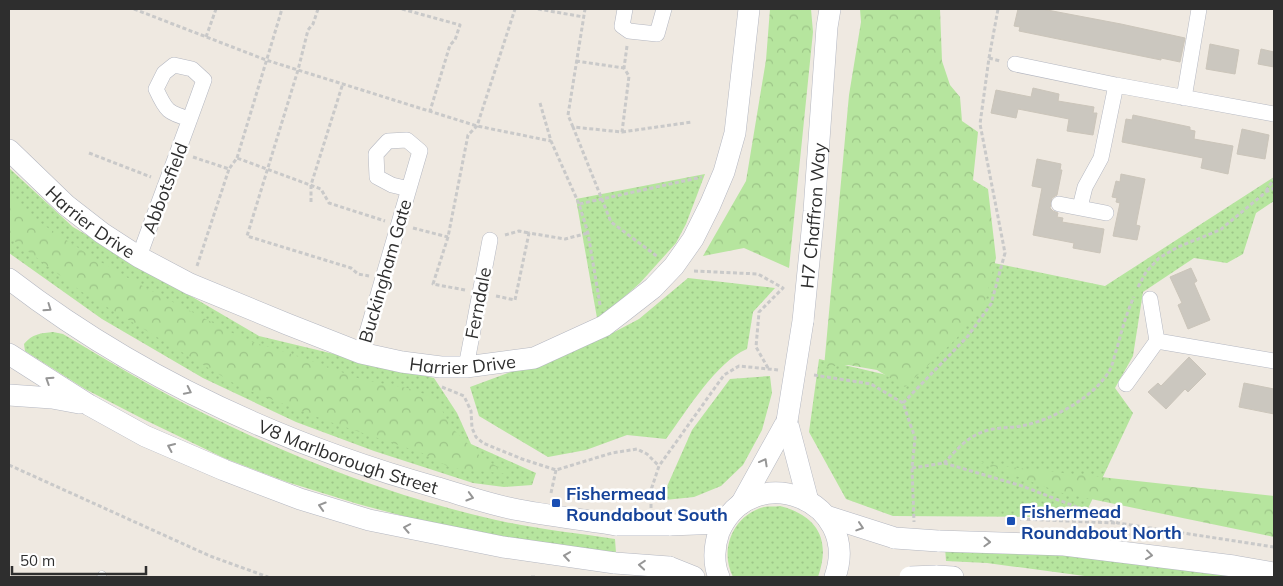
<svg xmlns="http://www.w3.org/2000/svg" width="1283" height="586" viewBox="0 0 1283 586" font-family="Mulish,sans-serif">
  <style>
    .green { fill: url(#green-dots) }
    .forest { fill: url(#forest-crowns) }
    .building { fill: #cbc7bf; stroke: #cbc5ba }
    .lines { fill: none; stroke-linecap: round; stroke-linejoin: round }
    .lane-casing { stroke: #b4b7c1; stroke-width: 9 }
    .street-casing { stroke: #b4b7c1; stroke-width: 16 }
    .secondary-casing { stroke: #b4b7c1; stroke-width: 22 }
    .path { stroke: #c9c9c9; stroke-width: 3; stroke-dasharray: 4 2.5; stroke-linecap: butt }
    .lane { stroke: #fff; stroke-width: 8 }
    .street { stroke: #fff; stroke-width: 15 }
    .secondary { stroke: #fff; stroke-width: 21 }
    .secondary-bridge-casing { stroke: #b4b7c1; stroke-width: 22; stroke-linecap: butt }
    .secondary-bridge { stroke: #fff; stroke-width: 21 }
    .oneway { stroke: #969696 }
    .transit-dot { fill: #1a4fb4; stroke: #fff; stroke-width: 2 }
    .labels { text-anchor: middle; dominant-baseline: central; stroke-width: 5; stroke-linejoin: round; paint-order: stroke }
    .street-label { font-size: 18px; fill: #2e2e2e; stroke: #fff }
    .transit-label { font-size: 18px; font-weight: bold; fill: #164399; stroke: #fff; text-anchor: start }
  </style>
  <defs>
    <pattern id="green-dots" width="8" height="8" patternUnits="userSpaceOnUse" patternTransform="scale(1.25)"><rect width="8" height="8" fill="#b6e59e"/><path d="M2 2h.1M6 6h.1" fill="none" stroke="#9dc588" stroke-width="1.8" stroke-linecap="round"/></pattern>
    <pattern id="forest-crowns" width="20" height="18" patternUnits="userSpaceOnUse" patternTransform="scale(1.25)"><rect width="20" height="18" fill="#b6e59e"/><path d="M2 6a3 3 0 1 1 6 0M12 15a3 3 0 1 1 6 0" fill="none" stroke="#9dc588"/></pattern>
  </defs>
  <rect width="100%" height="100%" fill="#efe9e1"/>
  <path class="green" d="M9 168 73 227 259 336 434 378 457 413 471 444 536 473 532 485 504 487 473 483 374 451 296 422 203 378 102 319 9 253Z
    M705 174 686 224 676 243 640 283 614 306 597 318 576 199Z
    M1274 177V201L1256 213 1243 254 1227 263 1194 258 1143 292 1133 356 1115 388 1133 413 1084 517 893 516 846 499 809 432 819 359 904 379 989 262 1105 286Z
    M688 278 775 288 753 312 747 349C716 362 686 412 666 439L627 435 586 450 548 457 479 416 470 387 603 338 639 319Z
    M53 332 63 334C110 362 156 390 205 414 297 460 395 497 496 520 535 529 576 533 615 539L616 553 562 548 422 521 358 504 287 482 224 458 145 420 85 389 25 351 24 344C32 334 41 333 53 332Z
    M770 376 772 393 762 430 743 465 721 486 694 497 665 500V491L692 430 730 379Z
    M780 506C818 516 831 540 818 577H733C719 550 733 515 764 507 769 506 775 507 780 506Z
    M945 547C1042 553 1139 560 1235 577H1092L987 563 946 561Z"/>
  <path class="forest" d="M770 9H811L813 32 789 268 744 248 703 256 746 181 766 60Z
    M860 9H940L942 61 950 85 960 97 962 121 978 132 973 180 988 189 996 258 985 302 956 339 905 387 877 370 848 365 824 367 849 95 861 22Z
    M9 196 36 220 92 257 146 288 246 340 298 356 363 380 407 388 436 398 450 426 480 456 509 474 451 468 422 453 330 422 240 387 82 292 9 237Z
    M973 460 999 466 1274 496V537L1062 493Z"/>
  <path class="building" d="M1018 9H1042L1121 24 1185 38 1180 62 1161 58V60L1019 31 1020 27 1014 26Z
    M1210 44 1239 50 1235 74 1206 69Z
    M1261 49 1274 52V67L1258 64Z
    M1033 88 1059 94 1058 101 1094 107 1093 113H1097L1093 135 1067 131 1069 119 1018 109 1016 118 991 113 996 90 1031 97Z
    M1133 115 1190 127V130L1195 131 1194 139 1233 146 1228 174 1201 168 1203 158 1122 142 1126 119 1132 120Z
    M1242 129 1269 135 1265 159 1237 154Z
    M1037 159 1061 164 1060 170H1062L1057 195 1052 198 1050 208 1053 211 1058 213 1057 217 1063 218 1062 222 1104 229 1100 253 1073 248 1074 243 1033 235 1042 188 1032 186Z
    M1121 174 1145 179 1136 225 1140 226 1137 240 1113 236 1120 203 1116 202 1117 198 1112 197 1116 181 1120 182Z
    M1191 268 1197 281 1194 283 1210 320 1188 329 1178 305 1182 303 1170 277Z
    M1189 357 1206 374 1188 392 1185 389 1166 409 1148 392 1158 383 1161 386Z
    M1244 383 1274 389V414L1239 407Z"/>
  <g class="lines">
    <defs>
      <path id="lane" d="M101 577 102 575"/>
      <path id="street" d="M625 9 622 26 629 31 657 34 664 9
        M1015 64 1116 85 1274 114
        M1184 98 1199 9
        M1059 204 1106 213
        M1080 207 1085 187 1101 158 1116 85
        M139 257C160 198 183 139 204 80L192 69 174 65 164 73 156 89C166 111 168 113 190 119
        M1157 341 1274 361
        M361 353 420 151 407 140 388 141 376 154 377 177 392 185 409 189
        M466 367 490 240
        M1126 384 1157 341 1150 299"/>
      <g id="secondary">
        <path id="s1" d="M9 150 66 205 102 233 139 257 190 284 287 324 361 353 402 362 441 367H466L534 358 604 326 621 313 653 288 674 266 693 239 710 205 724 172 735 133 749 9"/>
        <path id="s2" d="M9 279C135 376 283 444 435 487 463 495 491 505 519 510 552 516 584 520 617 525"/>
        <path id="s3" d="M803 321 814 211 827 27 830 9"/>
        <path d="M9 354 89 405 145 436 224 470 300 499 369 520 503 547 615 563"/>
        <path d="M9 395 52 398 79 403"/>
        <path d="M787 421 808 501"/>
        <path d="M741 504 787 421"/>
        <path d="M826 516 895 538"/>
        <path d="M669 525 723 523"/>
        <path d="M938 541 1064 545 1234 566 1274 573"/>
        <path d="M669 567 694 577"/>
        <path d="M936 576 953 577"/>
        <path d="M719 577C713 564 714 546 719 532 752 457 862 500 835 577"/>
      </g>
    </defs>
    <use href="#lane" class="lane-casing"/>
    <use href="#street" class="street-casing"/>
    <use href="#secondary" class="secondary-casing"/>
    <path class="path" d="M134 9 266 60 477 126 551 141
      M318 9 313 24 308 30 298 70 247 236 351 268 358 274 369 276
      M402 9 460 25 455 40 450 45 430 111
      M538 9 584 17
      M206 37 216 9
      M627 46 624 68 629 76 622 132 573 127 611 222 658 257
      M989 58 1000 61
      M576 61 624 68
      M540 103 551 141 579 204
      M573 127 568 115 585 9
      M622 132 692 122
      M89 153 151 177
      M193 157 229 169 237 158 321 189 329 203 385 221
      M237 158 282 9
      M1266 191 1274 179
      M311 202V185L343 83
      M413 228 448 237
      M505 235 519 231 529 233
      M197 266 229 169
      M694 271 758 274 783 288 759 312 756 347 768 368
      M1138 287 1146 272 1159 258 1178 247 1220 230 1266 192 1274 188
      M465 290 433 284 448 237 468 135 477 126 515 9
      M496 296 515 300 529 233 565 239 588 233
      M600 305 588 233 579 204 702 177
      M814 375 871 384 903 403 915 438 912 468 914 522
      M442 387 464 396 471 411 472 428 476 437 483 443 522 459 556 470 612 453 637 449 647 454 659 466
      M903 403 968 336 991 304 1005 253 980 124 989 58 998 9
      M944 463C954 453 964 440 978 434 993 426 1011 429 1026 425 1055 418 1092 398 1108 373 1113 366 1114 356 1117 348 1122 330 1126 314 1134 297
      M9 465 210 556 268 577
      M912 468 944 463 1022 486 1118 523 1274 547
      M551 493 556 470
      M651 508V490L659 466 724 375 739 366 778 370
      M1020 519 1115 523
      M531 577H537"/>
    <use href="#lane" class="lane"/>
    <use href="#street" class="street"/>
    <use href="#secondary" class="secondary"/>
    <defs>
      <path id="secondary-bridge" d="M787 421 803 321
        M617 525H669
        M895 538 938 541
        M615 563 669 567
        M910 577 936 576"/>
    </defs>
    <use href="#secondary-bridge" class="secondary-bridge-casing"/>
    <use href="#secondary-bridge" class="secondary-bridge"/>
  </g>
  <defs><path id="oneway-chevron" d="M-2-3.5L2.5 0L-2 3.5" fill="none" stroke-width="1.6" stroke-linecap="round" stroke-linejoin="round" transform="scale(1.25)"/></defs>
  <g class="oneway">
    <use href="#oneway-chevron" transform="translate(48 308) rotate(35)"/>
    <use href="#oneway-chevron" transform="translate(49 380) rotate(-147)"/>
    <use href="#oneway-chevron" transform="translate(188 391) rotate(26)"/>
    <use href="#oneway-chevron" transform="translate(171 447) rotate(-156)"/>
    <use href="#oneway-chevron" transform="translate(764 462) rotate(-61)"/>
    <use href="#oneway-chevron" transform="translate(470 497) rotate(16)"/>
    <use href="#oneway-chevron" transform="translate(322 506) rotate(-163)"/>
    <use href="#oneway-chevron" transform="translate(860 527) rotate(18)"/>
    <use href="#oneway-chevron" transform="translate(407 528) rotate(-169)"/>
    <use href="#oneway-chevron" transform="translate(987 542) rotate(2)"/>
    <use href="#oneway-chevron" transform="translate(1149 555) rotate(7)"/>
    <use href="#oneway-chevron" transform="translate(567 556) rotate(-172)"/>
    <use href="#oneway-chevron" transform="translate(642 565) rotate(-175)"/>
  </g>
  <g class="transit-dot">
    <rect x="551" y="498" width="10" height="10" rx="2.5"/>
    <rect x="1006" y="516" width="10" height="10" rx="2.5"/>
  </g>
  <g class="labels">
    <g class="street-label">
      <text transform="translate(165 188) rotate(-69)">Abbotsfield</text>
      <text stroke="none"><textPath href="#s3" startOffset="106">H7 Chaffron Way</textPath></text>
      <text stroke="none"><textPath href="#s1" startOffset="109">Harrier Drive</textPath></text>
      <text transform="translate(385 271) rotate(-74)">Buckingham Gate</text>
      <text transform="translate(478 303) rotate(-79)">Ferndale</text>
      <text stroke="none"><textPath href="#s1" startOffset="514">Harrier Drive</textPath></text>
      <text stroke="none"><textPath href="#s2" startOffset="385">V8 Marlborough Street</textPath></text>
    </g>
    <g class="transit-label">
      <text x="566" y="493">Fishermead<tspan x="566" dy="21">Roundabout South</tspan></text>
      <text x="1021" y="511">Fishermead<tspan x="1021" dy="21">Roundabout North</tspan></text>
    </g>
  </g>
  <rect width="1283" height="586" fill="none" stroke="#2e2e2e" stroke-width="20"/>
  <path d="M12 566v8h134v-8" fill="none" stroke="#2e2e2e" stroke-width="2.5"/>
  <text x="20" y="566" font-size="15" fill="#2e2e2e" stroke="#ffffff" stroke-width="4" paint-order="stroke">50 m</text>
</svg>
